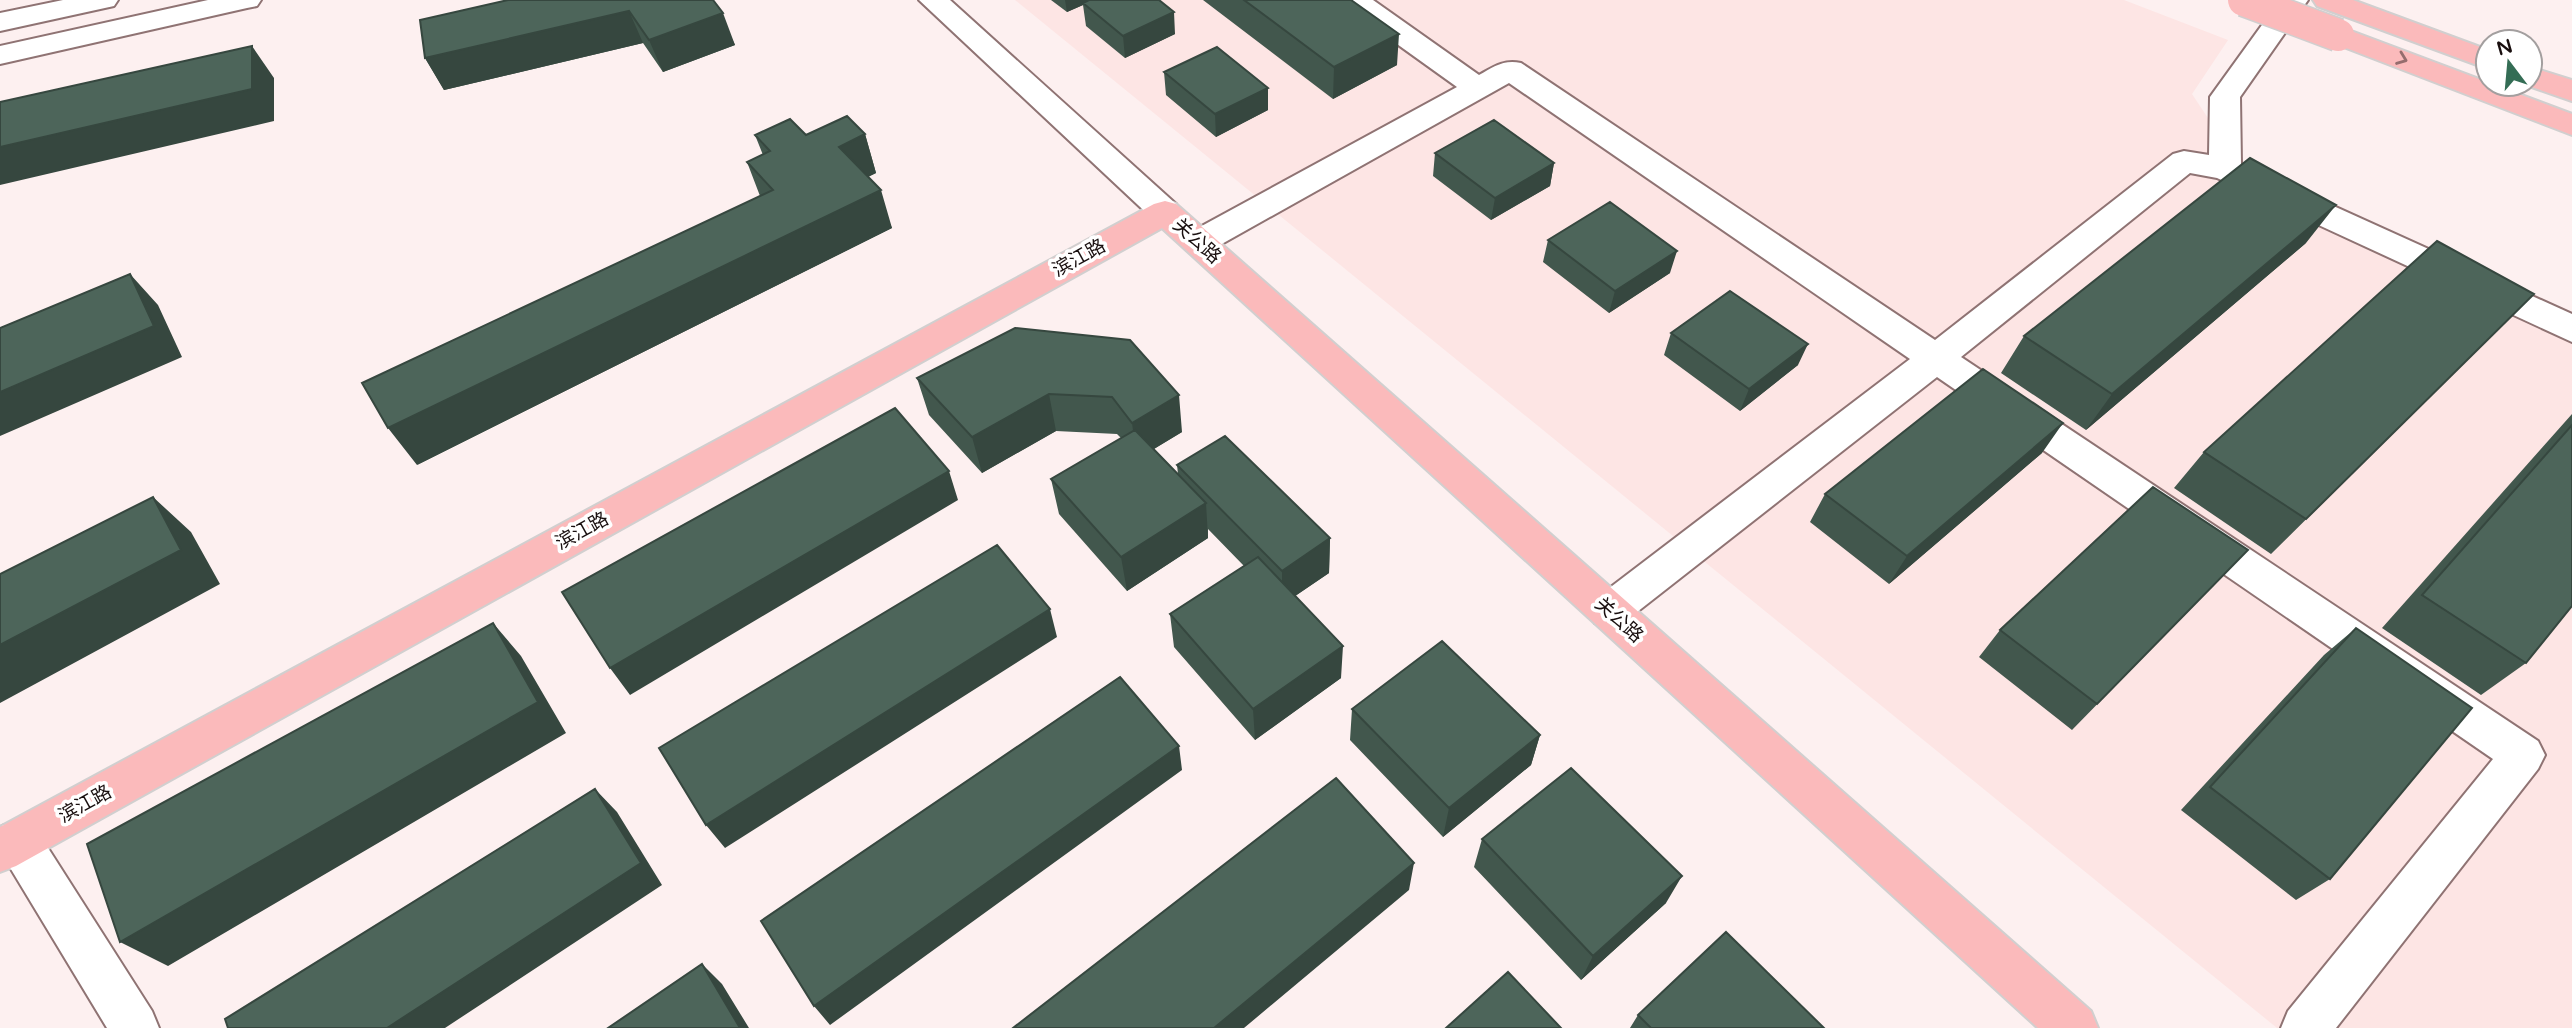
<svg xmlns="http://www.w3.org/2000/svg" width="2572" height="1028" viewBox="0 0 2572 1028" font-family="'Varela Round','Noto Sans SC',sans-serif">
  <style>
    .built { fill: #fde5e4 }
    .lines { fill: none; stroke-linecap: round; stroke-linejoin: round }
    .minor-casing { stroke: #8f7373; stroke-width: 4 }
    .major-casing { stroke: #d1cfcf; stroke-width: 4 }
    .minor { fill: #fff; fill-rule: evenodd }
    .major { fill: #fbbabb; fill-rule: evenodd }
    .major-bridge-casing { stroke: #d1cfcf; stroke-width: 35; stroke-linecap: butt }
    .major-bridge { stroke: #fbbabb; stroke-width: 32 }
    .wall { fill: #42574d }
    .shaded-wall { fill: #36473f }
    .building { fill: #4d655a; stroke: #36473f; stroke-width: 2 }
    .oneway { stroke: #956d6e }
    .labels { text-anchor: middle; dominant-baseline: central; stroke-width: 7; stroke-linejoin: round; paint-order: stroke }
    .street-label { font-size: 19px; fill: #190f0f; stroke: #fff }
  </style>
  <rect width="100%" height="100%" fill="#fdf0f0"/>
  <path class="built" d="M1015 0H2124L2228 40 2192 94 2259 195 2572 340V1028H2277Z"/>
  <g class="lines">
    <defs>
      <path id="minor" d="M63 0H118L114 6 0 31V13Z
        M208 0H261L257 6 247 8 0 64V46Z
        M919 0H950L1176 204 1181 212 1176 220 1165 223 1154 220Z
        M1340 0H1373L1479 75C1493 67 1504 59 1521 63L1935 340 2173 154 2184 151 2209 155 2210 97 2280 0H2308L2240 97 2241 164 2572 314V342L2217 178 2190 173 1961 357 2538 741 2545 755 2538 769 2336 1028H2281L2288 1011 2493 759 1937 377 1623 623 1609 628 1595 623 1589 611 1595 599 1910 359 1509 83 1211 250 1199 254 1187 250 1182 242 1187 234 1457 87 1344 6Z
        M18 820 34 826 152 1011 159 1028H107L0 851 2 826Z"/>
      <path id="major" d="M2313 0H2353L2488 50V69L2317 6Z
        M2338 26 2572 114V135L2328 41 2323 35 2328 29Z
        M2530 67 2572 80V101L2523 84H2530Z
        M1165 201 1176 204 2091 1011 2098 1028H2038L1162 228 16 866 0 872V827L1154 204Z"/>
    </defs>
    <use href="#minor" class="minor-casing"/>
    <use href="#major" class="major-casing"/>
    <use href="#minor" class="minor"/>
    <use href="#major" class="major"/>
    <defs>
      <path id="major-bridge" d="M2244 0 2338 35"/>
    </defs>
    <use href="#major-bridge" class="major-bridge-casing"/>
    <use href="#major-bridge" class="major-bridge"/>
  </g>
  <path class="wall" d="M508 0H713L735 45 663 72 643 43 444 90 425 58Z
    M1051 0H1159L1175 34 1125 58 1086 26 1083 5 1067 12Z
    M1203 0H1351L1397 65 1333 99Z
    M1164 72 1268 88V110L1216 137 1166 95Z
    M865 134 876 173 868 177 892 228 417 465 760 196 747 162 763 155 755 135Z
    M1435 153 1554 163 1550 186 1491 220 1433 176Z
    M1548 240 1670 273 1609 313 1543 262Z
    M2306 243 2086 430 2001 373 2024 336Z
    M2534 294 2271 554 2174 488 2204 452Z
    M1015 328 1182 432 1154 449 1178 474 1177 465 1330 538 1329 573 1295 596 1341 678 1255 740 1174 647 1170 614 1244 566 1208 529V538L1127 591 1059 514 1051 479 1121 438 1117 434 1056 431 982 473 929 415 917 378Z
    M1671 333 1798 365 1740 411 1664 355Z
    M2572 414V606L2526 663 2481 695 2382 628Z
    M2042 453 1889 584 1810 522 1825 494Z
    M2248 550 2072 730 1979 657 2000 630Z
    M2356 628 2330 879 2296 900 2181 810 2324 655Z
    M1352 709 1540 735 1531 765 1443 837 1350 740Z
    M1482 839 1666 903 1581 980 1474 867Z
    M1638 1015 1824 1028H1630Z"/>
  <path class="shaded-wall" d="M1065 0H1093L1083 3V5L1067 12Z
    M629 11 643 43 444 90 425 58Z
    M1174 12 1175 34 1125 58 1123 36Z
    M723 13 735 45 663 72 649 40Z
    M1399 34 1397 65 1333 99 1334 67Z
    M252 46 274 78V121L0 185V147Z
    M1268 88V110L1216 137 1215 114Z
    M865 134 876 173 851 185 839 147Z
    M1554 163 1550 186 1491 220 1495 198Z
    M881 190 892 228 417 465 388 428Z
    M2336 205 2306 243 2086 430 2112 394Z
    M1677 251 1670 273 1609 313 1615 291Z
    M130 274 158 305 182 357 0 436V392Z
    M1808 344 1798 365 1740 411 1749 389Z
    M1049 394 1056 431 982 473 972 437Z
    M1179 395 1182 432 1137 459 1132 423Z
    M2063 423 2042 453 1889 584 1907 556Z
    M949 471 958 500 630 695 610 668Z
    M153 497 191 532 220 584 0 703V645Z
    M1206 503 1208 538 1127 591 1121 557Z
    M1330 538 1329 573 1282 605V571Z
    M1050 609 1057 637 725 848 706 825Z
    M493 623 521 656 566 733 168 966 120 942Z
    M1343 646 1341 678 1255 740 1253 709Z
    M1540 735 1531 765 1443 837 1449 808Z
    M1179 746 1182 770 830 1025 814 1006Z
    M595 789 617 812 662 885 445 1028H387Z
    M1414 863 1409 890 1244 1028H1214Z
    M1682 876 1666 903 1581 980 1593 956Z
    M702 964 722 984 749 1028H740Z"/>
  <path class="building" d="M508 0H713L723 13 649 40 629 11 425 58 420 20Z
    M1089 0H1159L1174 12 1123 36 1083 3Z
    M1244 0H1351L1399 34 1334 67Z
    M252 46V89L0 147V102Z
    M1217 47 1268 88 1215 114 1164 72Z
    M847 116 865 134 839 147 881 190 388 428 362 383 773 190 747 162 770 151 755 135 790 119 806 135Z
    M1494 120 1554 163 1495 198 1435 153Z
    M2250 158 2336 205 2112 394 2024 336Z
    M1610 202 1677 251 1615 291 1548 240Z
    M2437 241 2534 294 2306 519 2204 452Z
    M130 274 154 326 0 392V328Z
    M1730 291 1808 344 1749 389 1671 333Z
    M1015 328 1130 340 1179 395 1132 423 1112 397 1049 394 972 437 917 378Z
    M1983 369 2063 423 1907 556 1825 494Z
    M895 408 949 471 610 668 562 592Z
    M2572 425V606L2526 663 2422 595Z
    M1135 430 1206 503 1121 557 1051 479Z
    M1225 436 1330 538 1282 571 1177 465Z
    M2153 487 2248 550 2097 704 2000 630Z
    M153 497 181 550 0 645V574Z
    M997 545 1050 609 706 825 659 748Z
    M1258 557 1343 646 1253 709 1170 614Z
    M493 623 538 702 120 942 87 844Z
    M2356 628 2472 708 2330 879 2210 787Z
    M1442 641 1540 735 1449 808 1352 709Z
    M1120 677 1179 746 814 1006 761 921Z
    M1571 768 1682 876 1593 956 1482 839Z
    M1336 778 1414 863 1214 1028H1013Z
    M595 789 641 863 387 1028H228L225 1019Z
    M1726 932 1824 1028H1651L1638 1015Z
    M702 964 740 1028H608Z
    M1508 972 1561 1028H1446Z"/>
  <defs><path id="oneway-chevron" d="M-2-3.5L2.5 0L-2 3.5" fill="none" stroke-width="1.6" stroke-linecap="round" stroke-linejoin="round" transform="scale(1.75)"/></defs>
  <use class="oneway" href="#oneway-chevron" transform="translate(2402 59) rotate(21)"/>
  <g class="labels">
    <g class="street-label">
      <text transform="translate(1197 241) rotate(42)">关公路</text>
      <text transform="translate(1079 258) rotate(-29)">滨江路</text>
      <text transform="translate(582 531) rotate(-29)">滨江路</text>
      <text transform="translate(1619 620) rotate(42)">关公路</text>
      <text transform="translate(85 804) rotate(-29)">滨江路</text>
    </g>
  </g>
  <g transform="translate(2509 63) rotate(344)"><circle r="33" fill="#ffffff" stroke="#a39f9f" stroke-width="2"/>
  <path d="M0-5L12 26L0 18L-12 26Z" fill="#346d55"/>
  <text y="-10" font-size="19" font-weight="bold" text-anchor="middle" fill="#190f0f">N</text>
  </g>
</svg>
